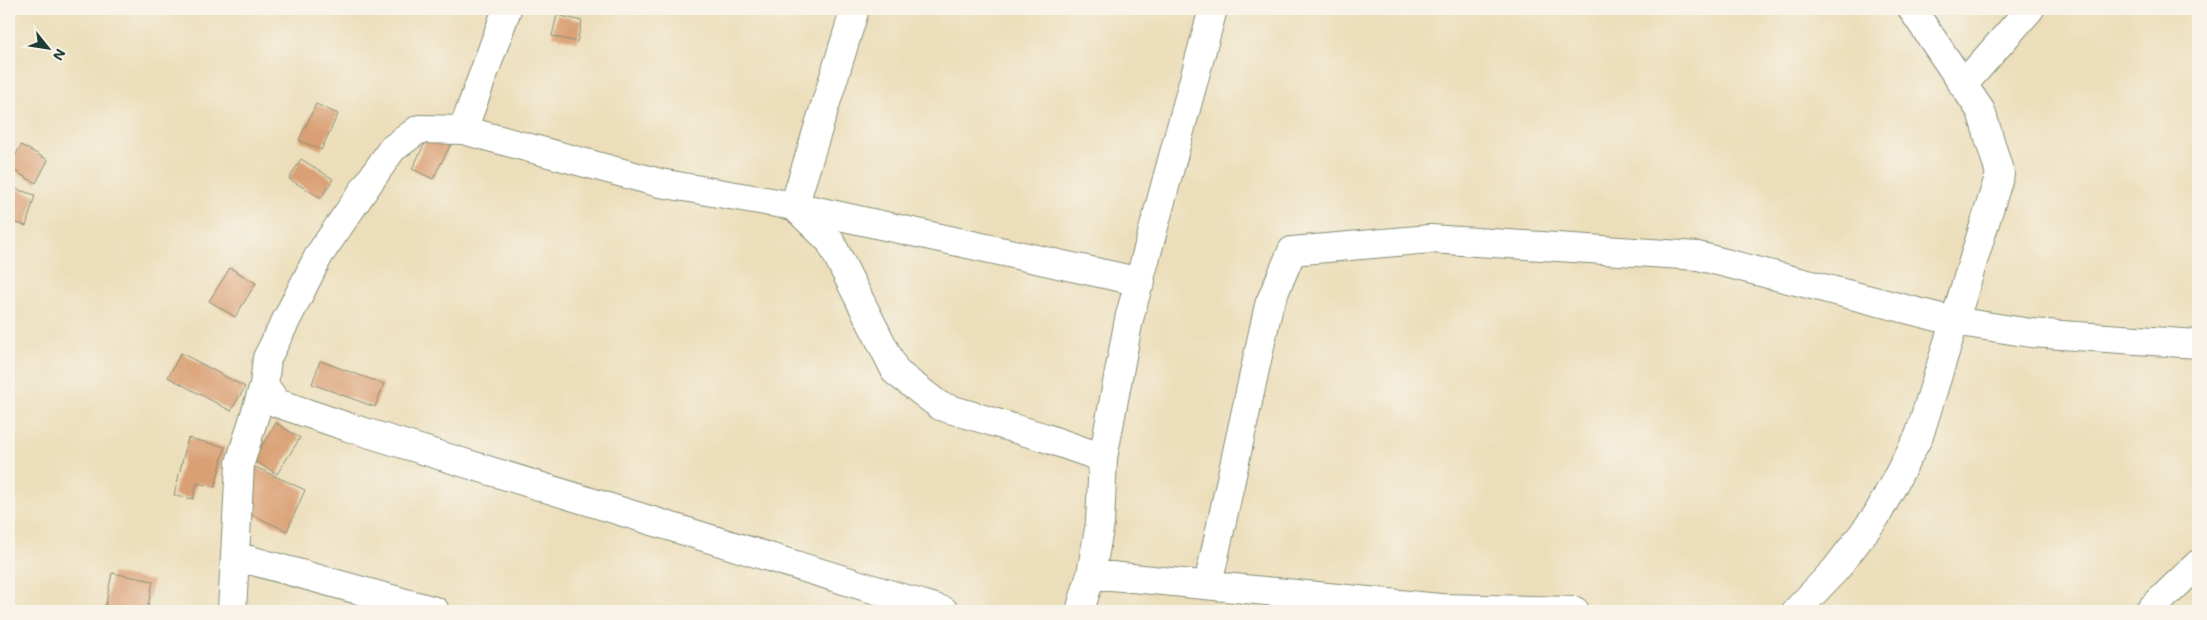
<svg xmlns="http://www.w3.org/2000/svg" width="2207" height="620" viewBox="0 0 2207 620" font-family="Mali,sans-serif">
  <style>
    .building { fill: #daa074 }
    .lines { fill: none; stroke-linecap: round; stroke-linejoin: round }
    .minor-casing { stroke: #868e77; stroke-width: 30 }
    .minor { stroke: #fff; stroke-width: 28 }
  </style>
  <rect width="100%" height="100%" fill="#f7f3e8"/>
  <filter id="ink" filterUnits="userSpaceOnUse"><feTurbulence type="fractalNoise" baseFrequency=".02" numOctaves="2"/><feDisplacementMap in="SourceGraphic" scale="10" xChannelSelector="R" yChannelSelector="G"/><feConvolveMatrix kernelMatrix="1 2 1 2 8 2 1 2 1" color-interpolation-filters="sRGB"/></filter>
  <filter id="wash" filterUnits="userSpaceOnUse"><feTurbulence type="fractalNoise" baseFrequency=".0096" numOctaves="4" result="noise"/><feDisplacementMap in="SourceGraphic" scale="20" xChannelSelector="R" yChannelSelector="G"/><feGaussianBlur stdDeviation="1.12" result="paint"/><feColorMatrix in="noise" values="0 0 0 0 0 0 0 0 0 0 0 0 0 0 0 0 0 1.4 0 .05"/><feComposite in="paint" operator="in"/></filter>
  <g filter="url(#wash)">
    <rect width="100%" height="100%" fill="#ecdeba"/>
    <g id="blocks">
      <path class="building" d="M557 15 582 21 577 42 552 36Z
        M316 104 338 114 321 150 299 140Z
        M430 133 451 144 433 179 412 169Z
        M21 145 48 160 36 183 9 168Z
        M301 159 333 179 321 198 289 179Z
        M9 187 35 195 26 226 9 221Z
        M230 268 256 283 235 317 209 301Z
        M181 353 245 387 231 411 168 377Z
        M320 361 384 384 375 407 312 384Z
        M276 423 300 438 277 474 253 460Z
        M188 438 225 447 215 487 197 483 193 499 174 495Z
        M251 465 305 490 287 531 233 506Z
        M112 573 153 581 147 611H121L105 608Z"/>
    </g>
  </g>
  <g filter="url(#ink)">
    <use href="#blocks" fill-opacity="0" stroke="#868e77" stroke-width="1"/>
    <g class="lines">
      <defs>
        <path id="minor" d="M1963 85 2030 9
          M463 130 507 9
          M794 206 830 241 896 372 940 406 1043 437 1103 458
          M794 206 855 9
          M264 385 277 403 348 427 944 611
          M235 556 435 611
          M1091 574 1440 608 1575 611
          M1208 585 1269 305 1292 251 1430 239 1698 256 1953 321 2031 333 2198 344
          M232 611 240 463 264 385 267 358 319 255 392 149 419 129 463 130 660 183 794 206 1141 282
          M1080 611 1091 574 1100 523 1103 458 1129 319 1213 9
          M1796 611 1836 569 1877 515 1919 436 2000 174 1981 111 1912 9
          M2149 611 2198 564"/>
      </defs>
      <use href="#minor" class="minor-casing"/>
      <use href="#minor" class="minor"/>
    </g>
  </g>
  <rect width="2207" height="620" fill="none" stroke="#f7f3e8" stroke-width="30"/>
  <g transform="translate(48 48) rotate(120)" stroke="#f7f3e8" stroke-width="4" paint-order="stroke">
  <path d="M0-4L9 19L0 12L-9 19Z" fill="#1f3d34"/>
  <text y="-8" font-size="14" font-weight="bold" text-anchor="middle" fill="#1f3d34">N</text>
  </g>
</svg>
